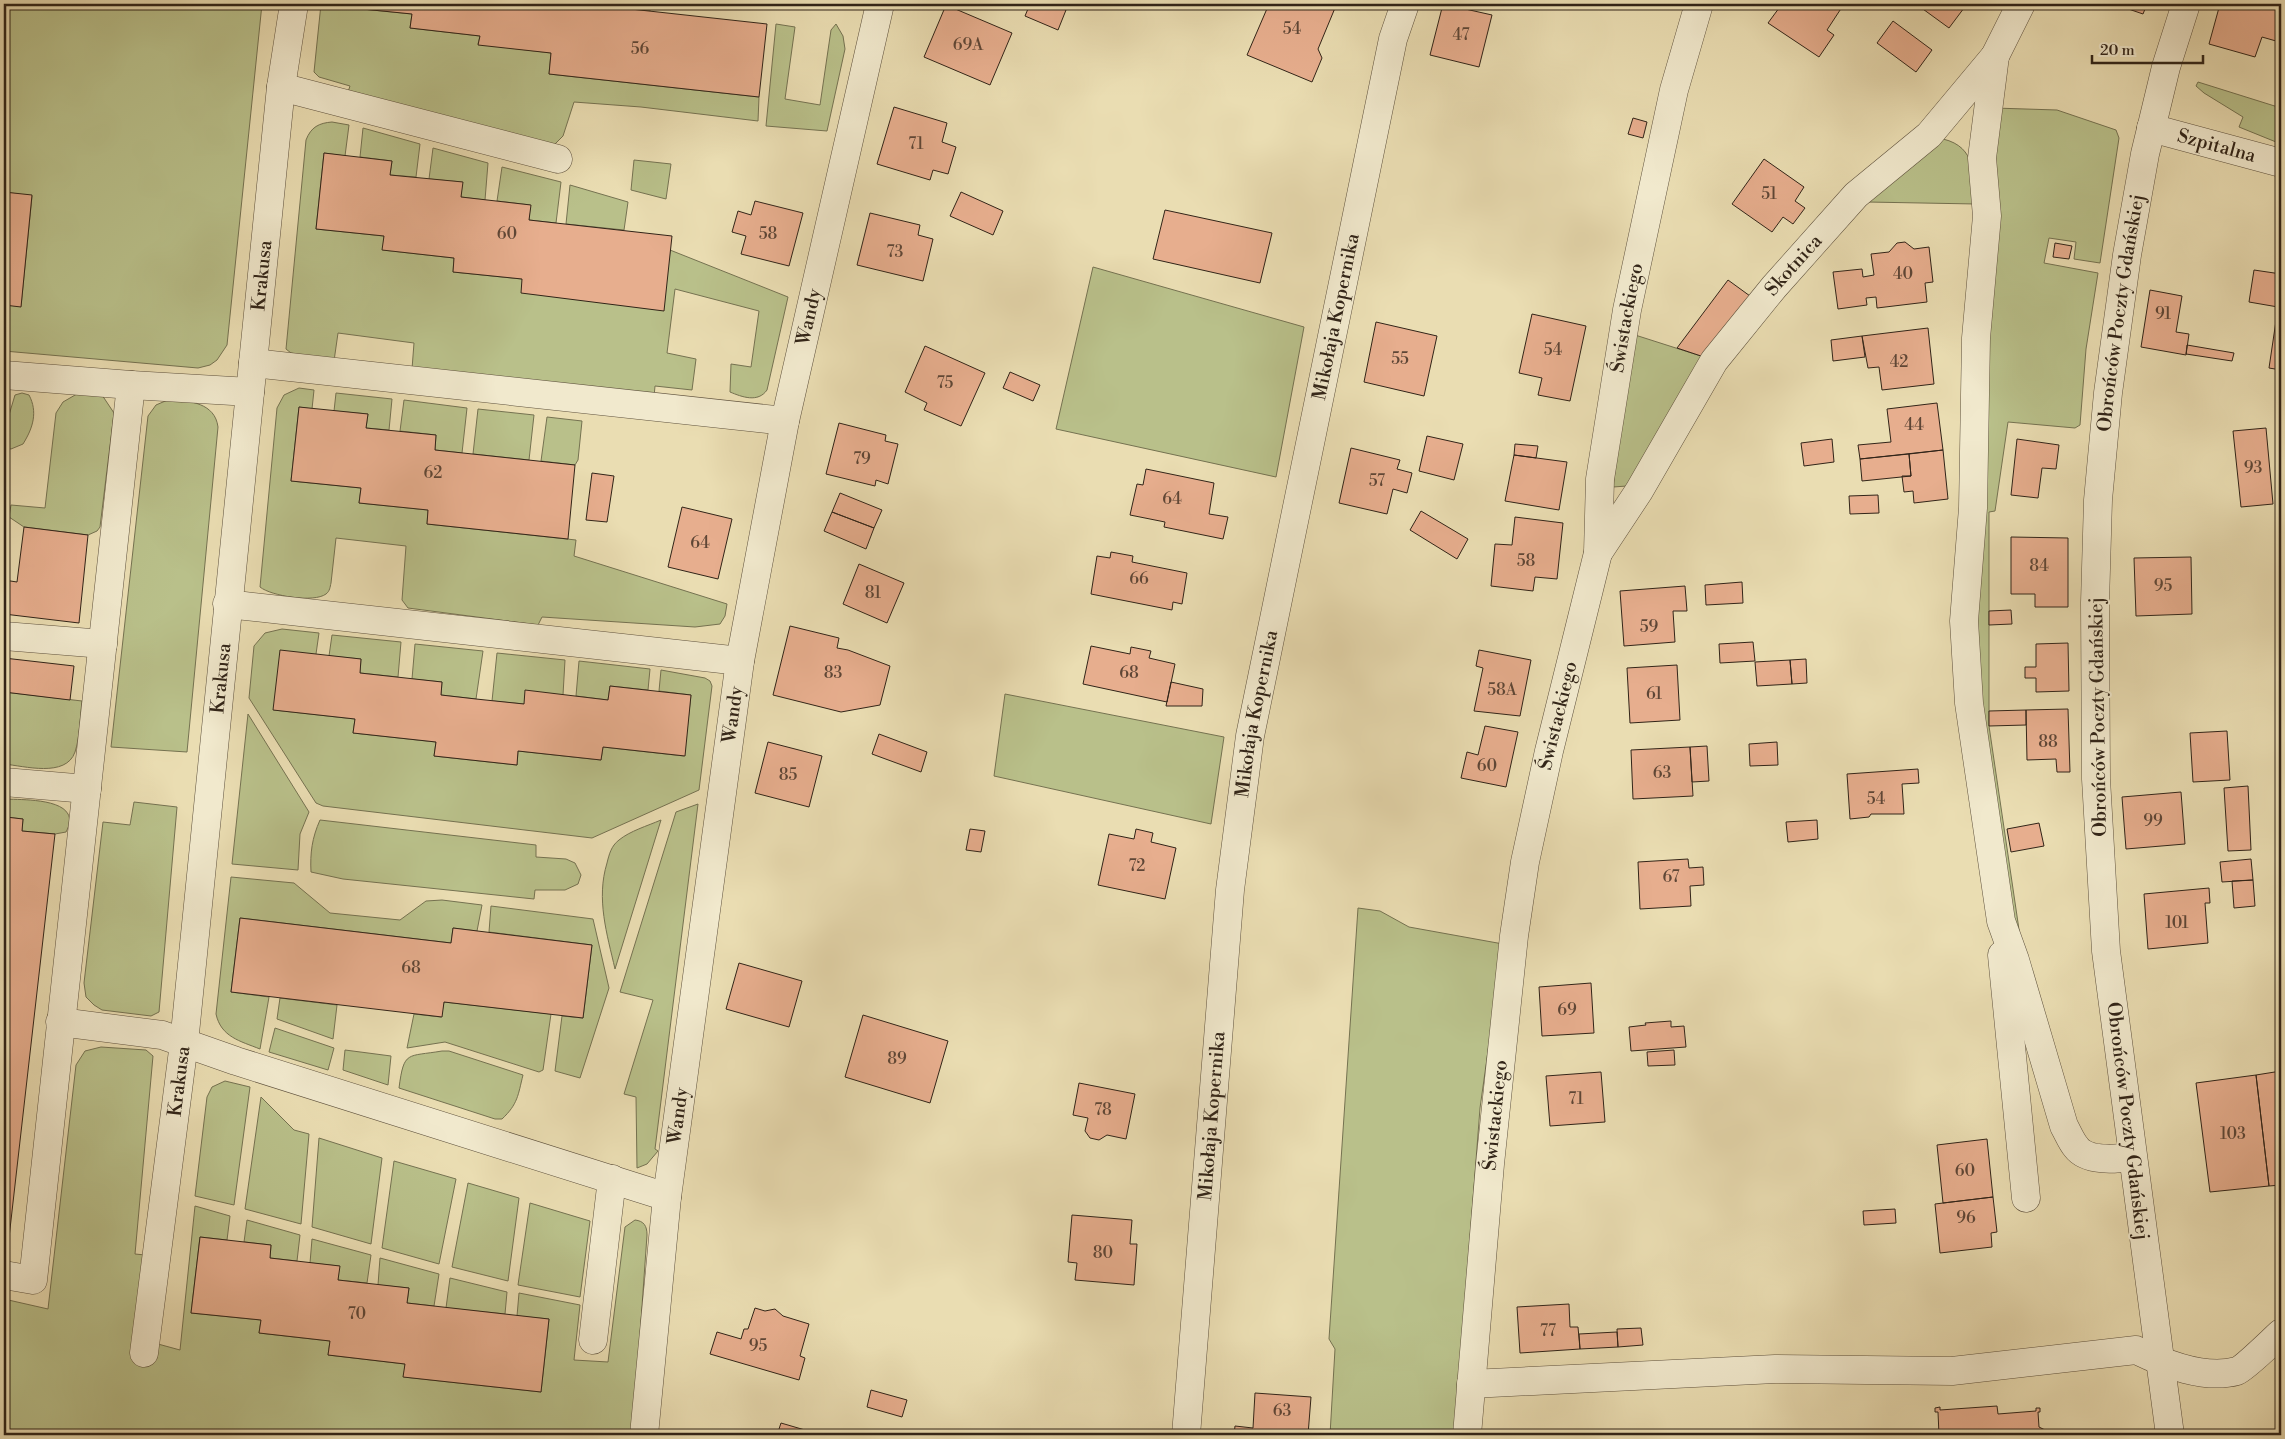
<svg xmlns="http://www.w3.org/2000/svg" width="2285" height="1439" viewBox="0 0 2285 1439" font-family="'Libre Bodoni',serif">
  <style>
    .green { fill: #b9c08a; stroke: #757251 }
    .building { fill: #e7ae8e; stroke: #312418 }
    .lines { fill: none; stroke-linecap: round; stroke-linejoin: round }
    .minor-casing { stroke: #5f523e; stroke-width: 29 }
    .minor { stroke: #f1e9cd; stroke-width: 28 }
    .labels { text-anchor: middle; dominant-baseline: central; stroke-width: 4; stroke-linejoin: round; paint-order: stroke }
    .number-label { font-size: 16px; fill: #5e4636 }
    .street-label { font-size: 19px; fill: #312418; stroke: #f1e9cd }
  </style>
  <rect width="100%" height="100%" fill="#eaddb2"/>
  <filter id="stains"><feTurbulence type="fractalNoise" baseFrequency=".004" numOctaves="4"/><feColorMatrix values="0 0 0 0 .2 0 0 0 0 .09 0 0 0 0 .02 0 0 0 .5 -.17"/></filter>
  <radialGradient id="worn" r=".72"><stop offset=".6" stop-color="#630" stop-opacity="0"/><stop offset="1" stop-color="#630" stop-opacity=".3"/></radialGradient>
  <path class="green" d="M4 4H262L227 345 217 360 210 365 198 368 4 351V305L21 306 32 196 4 192Z
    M321 4H342L343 7 412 14 410 28 480 36 478 44 551 53 549 74 759 97 758 121 641 107 574 102 563 136 554 145 348 92 350 86 319 77 314 72Z
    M610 4H650V11L610 7Z
    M776 24 795 27 785 99 820 105 831 30 836 24 843 36 845 49 827 131 766 126Z
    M2198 82 2281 108V144L2239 127 2243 117 2204 93 2196 86Z
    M1994 108 2057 110 2116 130 2119 138 2100 263 2074 259 2076 242 2049 238 2044 263 2098 273 2086 349 2080 425 2075 428 2008 422 1995 511 1989 512V726L2021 943 2014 933 1974 663Z
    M332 122 349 125 345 156 324 153 316 229 384 236 383 250 454 258 453 272 522 279 670 250 788 297 767 390C758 403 742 397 730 392L731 364 751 367 759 311 675 289 667 353 696 359 692 390 655 386 654 397 412 369 414 343 338 333 334 361 291 353 286 349 306 140C311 127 319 123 332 122Z
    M363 128 420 144 416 177 390 175 392 161 360 157Z
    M1943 139C1977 147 1973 176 1976 204L1867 202Z
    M433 148 488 163 485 200 461 197 462 182 429 179Z
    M634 160 671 164 666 199 631 190Z
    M502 167 561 182 556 223 529 220 530 205 497 201Z
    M570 185 628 202 624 230 566 224Z
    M1093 267 1304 327 1276 477 1056 429Z
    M1632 334 1704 357 1627 486 1613 487Z
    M299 388 314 390 312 409 299 407 291 481 361 488 359 503 428 510 427 524 576 540 574 556 727 604 725 616 720 624 695 627 542 617 538 625 408 608 402 600 406 546 336 538 331 583C330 587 330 591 326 594 314 603 271 596 260 587L277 408 284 395Z
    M82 391 102 395 114 413 100 527 97 531 88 535 24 527 9 517 11 505 45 508 56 413 63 402Z
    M22 393 29 395C38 412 33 428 23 444L11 449 4 448V415H9L15 395Z
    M336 393 392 399 389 430 366 428 368 414 334 411Z
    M170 399C190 401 215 403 218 427L187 752 111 747 148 416 156 405Z
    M404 400 467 408 462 453 435 450 436 435 400 431Z
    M478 409 534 415 529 460 473 454Z
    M547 417 582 421 578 460 575 465 541 461Z
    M282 629 319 633 316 654 274 710 355 719 353 733 436 742 434 756 517 765 518 751 601 760 603 747 684 756 691 695 659 691 661 670 705 678 710 681 712 686 699 790 592 838 323 806 316 803 249 698 254 646 265 633Z
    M332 635 401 642 398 677 360 673 361 659 329 656Z
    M415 644 483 651 476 699 441 695 442 682 412 679Z
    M497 653 565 660 563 695 524 704 492 701Z
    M579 661 650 669 648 690 610 686 608 700 576 696Z
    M4 692 82 701C80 717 80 737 75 752 66 778 24 766 4 764Z
    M1005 694 1224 737 1211 824 994 776Z
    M248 714 309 812 300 834 298 870 232 864Z
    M4 799C22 800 85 797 66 832L55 834 22 831 23 819 4 817Z
    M134 802 177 807 159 1012 151 1016 102 1010 94 1005 86 997 84 983 103 822 130 825Z
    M698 804 655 1149 658 1151 647 1164 637 1168 636 1097 624 1094 653 1000 620 992 676 812Z
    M320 820 536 845V857L566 859 575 863 581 875 578 884 565 890H535L534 899 343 879 311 872C310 853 312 838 320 820Z
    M661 820 615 969C607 934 596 899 607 863 609 855 611 846 619 840 630 831 647 826 661 820Z
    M231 877 294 883 330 913 400 920 426 901 442 900 482 905 477 931 453 928 451 943 240 918 231 992 269 997 260 1049C240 1041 221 1037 216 1014Z
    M491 906 593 919 609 988 580 1078 555 1071 562 1016 583 1018 592 945 489 932Z
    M1358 908 1380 911 1409 927 1503 944 1480 1108 1455 1435H1330L1335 1349 1329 1339Z
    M280 998 337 1005 333 1039 277 1019Z
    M444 1002 551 1014 543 1070 539 1072 445 1042 407 1048 414 1014 441 1017Z
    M275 1028 334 1048 328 1070 269 1052Z
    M101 1047 146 1050 153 1056 135 1254 145 1255 136 1338 180 1350 195 1206 230 1216 227 1240 200 1237 191 1313 261 1320 259 1333 330 1341 328 1355 405 1364 404 1377 541 1392 549 1319 517 1316 519 1293 580 1305 574 1360 608 1362 625 1227 635 1220C644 1221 647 1226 647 1235L633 1435H4V1299L48 1309 76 1065 85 1051Z
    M345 1050 391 1056 388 1085 343 1070Z
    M442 1051H449L523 1075C518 1095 518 1104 502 1119H495L399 1088C404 1050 407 1057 442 1051Z
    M225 1081 250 1087 234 1205 195 1196 207 1097 212 1087Z
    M261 1097 294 1130 309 1134 301 1224 245 1209Z
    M319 1138 382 1158 371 1244 312 1227Z
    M394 1161 456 1179 439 1264 382 1248Z
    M468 1183 519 1198 508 1281 452 1267Z
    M530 1203 590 1221 580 1297 518 1285Z
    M247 1220 300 1235 297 1261 270 1258 271 1245 244 1242Z
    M312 1239 371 1255 367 1283 338 1280 339 1266 310 1263Z
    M380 1258 439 1274 434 1306 407 1303 409 1288 378 1285Z
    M450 1278 507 1292 505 1314 446 1308Z"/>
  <path class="building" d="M342 4H585L767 24 759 97 549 74 551 53 478 45 480 36 410 28 412 14 342 7Z
    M1030 4H1051L1066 10 1058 30 1025 16Z
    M1269 4H1324L1335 8 1318 49 1322 58 1312 82 1247 55Z
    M1443 4 1492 15 1479 67 1430 55Z
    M1782 4 1793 6 1794 4H1844L1827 30 1834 35 1819 57 1768 23Z
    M1916 4H1967L1949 28Z
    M2114 4H2147L2143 14Z
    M2220 4H2281V23L2276 41 2262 37 2255 57 2209 44Z
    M946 5 1012 33 990 85 924 57Z
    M1893 21 1932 50 1916 72 1877 43Z
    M894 107 947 123 942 142 956 147 948 174 933 170 930 180 877 164Z
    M1633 118 1647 122 1643 138 1628 134Z
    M324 153 392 161 390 175 463 182 461 197 531 205 529 220 672 236 664 311 521 293 522 279 453 272 454 258 382 250 384 236 316 229Z
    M1764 159 1804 187 1795 201 1805 208 1793 224 1783 217 1772 232 1732 204Z
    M4 192 32 195 21 307 4 305Z
    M961 192 1003 211 993 235 950 216Z
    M755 201 803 213 789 266 741 254 746 236 732 232 738 211 751 215Z
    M1165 210 1272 233 1260 283 1153 259Z
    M870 213 920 225 918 235 933 239 923 281 857 265Z
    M1905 242 1914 249 1929 247 1933 282 1925 283 1927 302 1877 308 1876 297 1866 298 1867 305 1838 309 1833 272 1862 269 1863 277 1874 275 1871 254 1889 252 1897 243Z
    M2055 243 2072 246 2069 259 2053 257Z
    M2254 270 2281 274 2278 307 2249 302Z
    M1728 280 1750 296 1704 357 1677 348Z
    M2150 290 2182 296 2176 332 2189 334 2186 355 2141 347Z
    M1532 314 1586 326 1570 401 1538 395 1542 378 1519 373Z
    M2277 314H2281V370L2269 368Z
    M1376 322 1437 336 1424 396 1364 382Z
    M1928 328 1934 384 1882 390 1879 367 1868 368 1862 336Z
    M1862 336 1865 357 1833 361 1831 340Z
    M2187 345 2234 353 2232 361 2186 354Z
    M925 346 985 373 961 426 924 410 927 403 905 392Z
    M1010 372 1040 385 1033 401 1003 388Z
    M1937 403 1943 450 1860 459 1858 445 1891 442 1887 409Z
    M299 407 368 414 366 428 436 435 435 450 575 465 568 539 427 524 428 510 359 503 361 488 291 481Z
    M839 423 886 435 885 441 898 444 888 484 876 480 875 486 826 474Z
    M2266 428 2273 504 2241 507 2233 431Z
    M1427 436 1463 444 1454 480 1419 471Z
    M1832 439 1834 462 1804 466 1801 443Z
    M2017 439 2059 445 2056 469 2042 468 2038 498 2011 495Z
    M1515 444 1538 446 1536 458 1514 455Z
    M1351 448 1400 460 1397 469 1412 473 1407 493 1393 489 1387 514 1339 503Z
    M1943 450 1948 499 1914 503 1913 491 1904 492 1902 476H1911L1909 454Z
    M1909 454 1911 476 1862 481 1860 459Z
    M1514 455 1567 462 1559 510 1505 501Z
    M1146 469 1214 483 1209 514 1228 517 1223 539 1164 527 1165 522 1130 515 1137 484 1143 485Z
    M592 473 614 476 607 522 586 520Z
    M840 493 882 510 874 528 832 512Z
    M1878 495 1879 513 1850 514 1849 496Z
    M682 507 732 519 718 579 668 567Z
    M1421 511 1468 539 1457 559 1410 530Z
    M832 512 874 528 866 549 824 531Z
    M1515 517 1563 523 1557 579 1535 577 1533 591 1491 586 1495 544 1512 545Z
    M24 527 88 535 79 623 4 614V580L17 582Z
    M2011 537 2068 538V607H2035V594H2011Z
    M1111 552 1133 556 1132 562 1187 573 1182 604 1173 602 1172 610 1091 594 1097 556 1110 558Z
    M2191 557 2192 614 2136 616 2134 558Z
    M859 564 904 583 887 623 843 604Z
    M1742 582 1743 603 1706 605 1705 585Z
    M1685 586 1687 611H1673L1675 642 1624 646 1620 591Z
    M2011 610 2012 624 1989 625V611Z
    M790 626 839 638 837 648 848 650 890 666 880 705 841 712 773 695Z
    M1753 642 1755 661 1720 663 1719 644Z
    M2068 643 2069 691 2036 692V678H2025V667H2036V644Z
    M1091 646 1130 654 1131 647 1151 651 1149 658 1175 664 1167 702 1083 684Z
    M280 650 361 659 360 673 442 682 441 695 476 699 524 704 525 690 608 700 610 686 691 695 685 756 603 747 601 760 518 751 517 765 434 756 436 742 353 733 355 719 273 710Z
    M1479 650 1531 660 1520 716 1474 711 1483 668 1476 666Z
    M4 658 74 666 70 700 4 692Z
    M1806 659 1807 683 1792 684 1790 660Z
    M1790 660 1792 684 1757 686 1755 662Z
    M1677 665 1680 720 1630 723 1627 668Z
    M1171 682 1203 689 1202 706H1166Z
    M2068 709 2070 772H2057L2056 759 2027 760 2026 710Z
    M2026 710V725L1989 726V711Z
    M1485 726 1518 732 1506 787 1461 778 1467 752 1478 755Z
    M2227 731 2230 780 2193 782 2190 733Z
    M879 734 927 752 921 772 872 754Z
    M768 742 822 756 809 807 755 793Z
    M1777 742 1778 765 1750 766 1749 744Z
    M1707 746 1709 781 1692 782 1690 747Z
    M1690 747 1693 796 1633 799 1631 750Z
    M1918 769 1919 783 1902 784 1904 814H1871L1869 817 1850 819 1847 774Z
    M2248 786 2251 850 2228 851 2224 788Z
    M2181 792 2185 844 2126 849 2122 797Z
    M6 817 23 819 22 831 55 834 6 1264H4V829Z
    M1817 820 1818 839 1788 842 1786 822Z
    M2039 823 2044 846 2011 852 2007 829Z
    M970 829 985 831 981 852 966 850Z
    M1136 829 1153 833 1151 842 1176 848 1165 899 1098 885 1109 834 1134 839Z
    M1688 859 1689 868 1703 867 1704 885 1690 886 1691 906 1640 909 1638 862Z
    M2251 859 2253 880 2222 882 2220 862Z
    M2253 880 2255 906 2234 908 2232 881Z
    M2209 888 2210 903H2205L2208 943 2148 949 2144 894Z
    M240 918 451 943 453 928 592 945 583 1018 444 1002 442 1017 231 992Z
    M739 963 802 981 789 1027 726 1009Z
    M1591 983 1594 1033 1542 1036 1539 987Z
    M863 1015 948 1041 930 1103 845 1077Z
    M1671 1021V1027L1684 1026 1686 1047 1631 1051 1629 1027 1646 1025 1645 1023Z
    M1674 1050 1675 1065 1648 1066 1647 1052Z
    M2281 1071V1185L2269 1186 2256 1075Z
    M1601 1072 1605 1122 1550 1126 1546 1076Z
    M2256 1075 2269 1186 2210 1192 2196 1083Z
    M1079 1083 1135 1094 1126 1139 1107 1135 1099 1140 1090 1138 1085 1131 1088 1118 1073 1115Z
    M1987 1139 1993 1197 1943 1203 1937 1145Z
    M1993 1197 1997 1232 1991 1233 1992 1247 1940 1253 1935 1204Z
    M1895 1209 1896 1223 1864 1225 1863 1211Z
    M1072 1215 1132 1220 1130 1244H1137L1134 1285 1075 1280 1077 1263 1068 1262Z
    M200 1237 271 1245 270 1258 340 1266 338 1280 409 1288 407 1303 549 1319 541 1392 403 1377 405 1364 328 1355 330 1341 259 1333 261 1320 191 1313Z
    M1569 1304 1570 1327H1578L1580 1349 1520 1353 1517 1307Z
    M755 1308 765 1311 775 1309 783 1316 809 1324 800 1356 805 1358 799 1380 710 1354 717 1332 741 1339 744 1329H748Z
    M1641 1328 1643 1345 1618 1347 1617 1329Z
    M1617 1332 1618 1347 1580 1349 1579 1334Z
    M871 1390 907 1400 902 1417 867 1407Z
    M1255 1393 1311 1397 1308 1435H1234L1235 1426 1253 1428Z
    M1997 1406 1998 1414 2036 1411V1408H2040V1412H2038L2039 1427 2045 1430V1435H1939L1938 1412H1935V1408L1940 1407V1410Z
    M781 1423 822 1435H777Z"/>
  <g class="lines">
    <defs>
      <g id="minor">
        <path d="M1995 56 1982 158 1987 216 1976 338 1973 508 1964 621 1969 703 2001 921 2015 960 2064 1126C2068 1133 2071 1141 2076 1147 2087 1162 2116 1159 2132 1157"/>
        <path d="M281 87 558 159"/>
        <path id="s1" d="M2151 128 2281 163"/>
        <path d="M253 363 785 421"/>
        <path d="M4 375 131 385 250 392"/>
        <path id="s2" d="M1598 553 1639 491 1714 361 1774 287 1856 195 1929 135 1995 56 2021 4"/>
        <path d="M227 604 740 661"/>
        <path d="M4 636 103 644"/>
        <path d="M4 782 87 789"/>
        <path d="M2002 955 2026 1198"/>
        <path d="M60 1022 162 1035 236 1061 667 1197"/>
        <path d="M4 1275 33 1280 131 385"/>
        <path d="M593 1340 612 1179"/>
        <path id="s3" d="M144 1353 184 1043 281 87 294 4"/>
        <path d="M1471 1384 1775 1369 1952 1371 2136 1350C2165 1364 2205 1380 2237 1371 2245 1368 2273 1340 2281 1333"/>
        <path id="s4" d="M644 1435 667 1197 740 661 785 421 880 4"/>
        <path id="s5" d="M1186 1435 1230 890 1250 736 1393 39 1405 4"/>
        <path id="s6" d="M1467 1435 1490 1164 1514 936 1525 862 1549 751 1598 553 1600 479 1627 310 1674 90 1699 4"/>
        <path id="s7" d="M2170 1435 2106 951 2096 779 2095 603 2098 500 2108 393 2127 255 2145 154 2166 67 2186 4"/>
      </g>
    </defs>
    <use href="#minor" class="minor-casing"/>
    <use href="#minor" class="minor"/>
  </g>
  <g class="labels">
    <g class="number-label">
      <text x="1292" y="29">54</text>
      <text x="1461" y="35">47</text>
      <text x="968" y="45">69A</text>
      <text x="640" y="49">56</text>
      <text x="916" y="144">71</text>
      <text x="1769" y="194">51</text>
      <text x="507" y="234">60</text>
      <text x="768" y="234">58</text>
      <text x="895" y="252">73</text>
      <text x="1903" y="274">40</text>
      <text x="2163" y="314">91</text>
      <text x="1553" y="350">54</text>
      <text x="1400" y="359">55</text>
      <text x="1899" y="362">42</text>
      <text x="945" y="383">75</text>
      <text x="1914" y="425">44</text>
      <text x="862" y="459">79</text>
      <text x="2253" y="468">93</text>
      <text x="433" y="473">62</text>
      <text x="1377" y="481">57</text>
      <text x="1172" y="499">64</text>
      <text x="700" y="543">64</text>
      <text x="1526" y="561">58</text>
      <text x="2039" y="566">84</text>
      <text x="1139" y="579">66</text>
      <text x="2163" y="586">95</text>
      <text x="873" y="593">81</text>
      <text x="1649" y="627">59</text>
      <text x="833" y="673">83</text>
      <text x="1129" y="673">68</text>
      <text x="1502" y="690">58A</text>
      <text x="1654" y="694">61</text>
      <text x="2048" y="742">88</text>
      <text x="1487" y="766">60</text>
      <text x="1662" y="773">63</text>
      <text x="788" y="775">85</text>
      <text x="1876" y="799">54</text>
      <text x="2153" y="821">99</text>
      <text x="1137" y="866">72</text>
      <text x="1671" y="877">67</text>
      <text x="2177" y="923">101</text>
      <text x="411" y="968">68</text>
      <text x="1567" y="1010">69</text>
      <text x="897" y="1059">89</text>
      <text x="1576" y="1099">71</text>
      <text x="1103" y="1110">78</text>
      <text x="2233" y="1134">103</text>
      <text x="1965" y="1171">60</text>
      <text x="1966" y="1218">96</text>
      <text x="1103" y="1253">80</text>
      <text x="357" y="1314">70</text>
      <text x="1548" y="1331">77</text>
      <text x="758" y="1346">95</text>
      <text x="1282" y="1411">63</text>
    </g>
    <g class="street-label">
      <text stroke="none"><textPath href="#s1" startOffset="68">Szpitalna</textPath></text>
      <text stroke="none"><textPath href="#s2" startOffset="349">Skotnica</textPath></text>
      <text stroke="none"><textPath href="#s3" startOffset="1084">Krakusa</textPath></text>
      <text stroke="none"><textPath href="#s7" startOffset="1128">Obrońców Poczty Gdańskiej</textPath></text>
      <text stroke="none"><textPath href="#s4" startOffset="1131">Wandy</textPath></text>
      <text stroke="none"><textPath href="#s5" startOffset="1130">Mikołaja Kopernika</textPath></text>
      <text stroke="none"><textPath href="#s6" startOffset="1131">Świstackiego</textPath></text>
      <text stroke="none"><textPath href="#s3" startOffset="679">Krakusa</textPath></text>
      <text stroke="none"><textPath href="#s5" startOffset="725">Mikołaja Kopernika</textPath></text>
      <text stroke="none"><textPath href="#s4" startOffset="726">Wandy</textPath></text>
      <text stroke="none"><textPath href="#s6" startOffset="726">Świstackiego</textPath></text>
      <text transform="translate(2098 717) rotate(-91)">Obrońców Poczty Gdańskiej</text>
      <text stroke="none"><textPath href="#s3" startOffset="274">Krakusa</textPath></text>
      <text stroke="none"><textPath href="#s6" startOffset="321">Świstackiego</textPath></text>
      <text stroke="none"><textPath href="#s4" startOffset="321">Wandy</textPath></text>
      <text stroke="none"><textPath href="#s5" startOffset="320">Mikołaja Kopernika</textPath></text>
      <text transform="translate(2128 1121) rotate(83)">Obrońców Poczty Gdańskiej</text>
    </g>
  </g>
  <rect width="2285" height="1439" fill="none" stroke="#eaddb2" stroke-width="20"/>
  <rect x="5" y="5" width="2275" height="1429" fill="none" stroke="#312418" stroke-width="2.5"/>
  <rect x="10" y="10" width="2265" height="1419" fill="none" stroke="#312418"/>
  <path d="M2092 55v8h111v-8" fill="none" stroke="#312418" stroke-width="2.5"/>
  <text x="2100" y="55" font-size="15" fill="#312418" stroke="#f1e9cd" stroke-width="4" paint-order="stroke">20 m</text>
  <rect width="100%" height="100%" filter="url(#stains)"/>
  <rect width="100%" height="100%" fill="url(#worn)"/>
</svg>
